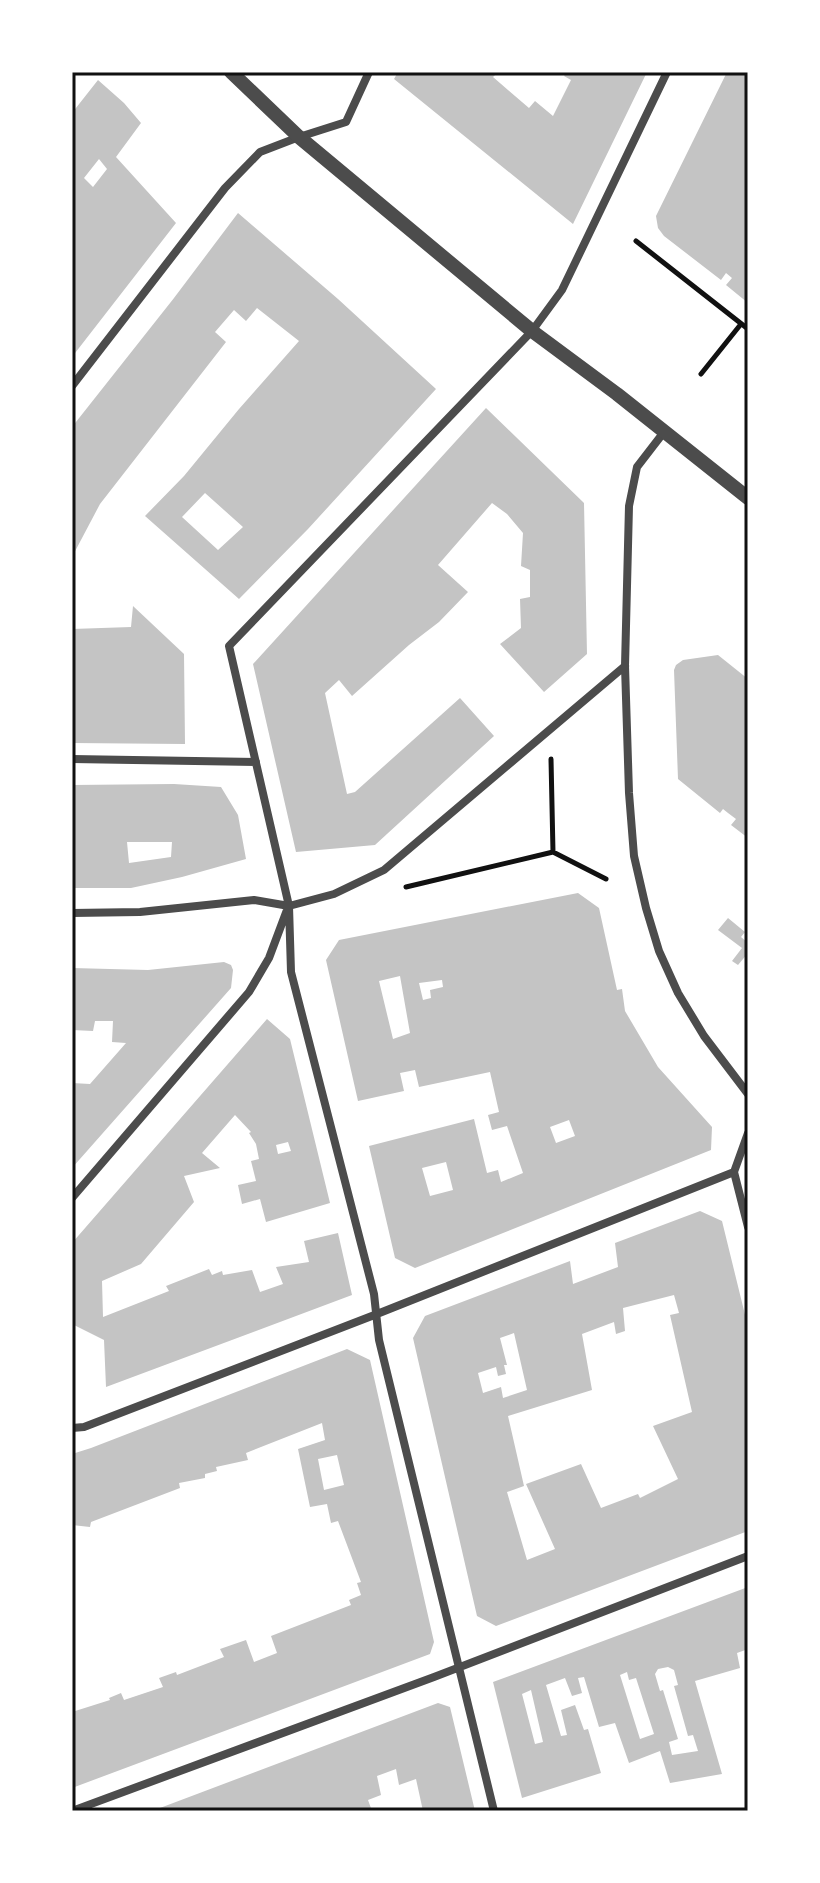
<svg xmlns="http://www.w3.org/2000/svg" width="820" height="1883" viewBox="0 0 820 1883" font-family="Montserrat,sans-serif">
  <style>
    .building { fill: #c4c4c4; fill-rule: evenodd }
    .lines { fill: none; stroke-linecap: round; stroke-linejoin: round }
    .path { stroke: #111; stroke-width: 5 }
    .minor { stroke: #4c4c4c; stroke-width: 8 }
    .tertiary { stroke: #4c4c4c; stroke-width: 14 }
    .neatline { fill: none; stroke: #111; stroke-width: 3 }
  </style>
  <rect width="100%" height="100%" fill="#fff"/>
  <path class="building" d="M398 72H498L493 77 529 108 535 101 553 116 571 80 564 76 567 72H647L573 224 394 79Z
    M727 72H748V303L726 285 732 278 726 273 721 280 664 236 658 228 656 216Z
    M98 80 124 103 141 123 116 157 176 223 72 357V113ZM99 159 107 169 93 187 84 178Z
    M238 213 338 299 436 389 308 529 239 599 145 516 184 476 239 409 299 341 257 308 246 321 234 310 215 332 226 342 100 504 72 557V427L174 298ZM205 493 243 527 218 550 182 517Z
    M486 408 584 503 587 654 544 692 500 644 521 628 520 599 530 597V570L521 566 523 533 507 514 492 503 438 565 468 592 439 622 409 645 352 696 339 680 325 693 347 794 355 792 460 698 494 736 375 845 296 852 253 664Z
    M133 606 184 654 185 744 72 743V629L131 627Z
    M718 655 748 679V838L731 825 736 819 728 813 723 809 720 813 678 779 674 670 676 665 683 660Z
    M174 784 221 787 238 815 246 859 182 877 131 888H72V785ZM127 842H172L171 857 129 863Z
    M578 893 599 908 617 990 622 989 625 1011 658 1067 712 1127 711 1150 415 1268 395 1258 369 1146 474 1119 487 1173 498 1170 501 1182 523 1173 507 1126 492 1130 488 1115 499 1112 490 1072 419 1087 415 1070 400 1073 404 1091 358 1101 326 960 339 940ZM400 976 410 1033 393 1039 379 981ZM442 980 443 987 430 990 431 998 423 1000 419 983ZM569 1120 575 1136 556 1143 550 1127ZM446 1162 453 1190 430 1196 422 1168Z
    M728 918 745 932 741 937 748 943V953L738 965 732 961 742 948 718 930Z
    M224 962 231 965 233 970 231 988 72 1168V1083L90 1084 126 1043 112 1042 113 1021H95L93 1031 72 1030V968L148 970Z
    M267 1019 290 1039 330 1203 266 1222 260 1199 242 1204 238 1185 256 1181 251 1161 259 1159 256 1144 249 1133 251 1132 235 1115 202 1153 220 1168 184 1176 194 1202 141 1264 102 1281 103 1317 169 1291 166 1286 209 1269 212 1275 222 1271 223 1275 252 1270 260 1292 283 1284 276 1267 309 1262 304 1241 338 1233 352 1295 106 1387 104 1340 72 1324V1243ZM288 1142 291 1151 278 1154 276 1145Z
    M700 1211 722 1221 748 1327V1531L496 1626 477 1616 413 1338 425 1316 570 1261 573 1284 618 1267 615 1243ZM674 1295 679 1313 670 1315 692 1412 653 1426 678 1479 640 1498 638 1494 601 1508 581 1464 526 1484 555 1549 527 1560 507 1492 524 1486 508 1416 592 1390 582 1334 614 1322 616 1334 625 1331 623 1308ZM514 1333 527 1390 503 1398 501 1387 483 1393 478 1373 496 1367 498 1376 506 1374 504 1365H507L500 1338Z
    M347 1349 370 1360 434 1642 430 1654 72 1788V1720L75 1719 72 1712 110 1700 109 1698 121 1693 124 1700 163 1687 159 1678 176 1672 177 1675 224 1657 220 1649 246 1640 254 1662 277 1653 271 1636 351 1605 349 1600 361 1595 357 1583 361 1582 338 1521 331 1523 327 1504 310 1507 298 1449 325 1440 322 1423 246 1453 248 1460 216 1467 217 1471 205 1474V1478L179 1483 180 1488 91 1522 90 1527 72 1525V1454L91 1448ZM337 1455 344 1485 324 1490 318 1459Z
    M748 1587V1649L737 1653 740 1668 695 1681 722 1774 670 1783 660 1751 629 1763 615 1723 599 1727 584 1677 578 1678 582 1693 572 1696 565 1678 546 1685 561 1736 567 1735 561 1710 575 1705 584 1730 588 1729 601 1773 522 1798 493 1682ZM668 1667 674 1670 678 1685 674 1686 688 1736 693 1735 698 1751 672 1755 669 1742 678 1739 663 1690 660 1691 655 1674 658 1669ZM627 1672 629 1680 636 1678 654 1734 640 1739 620 1675ZM531 1690 543 1742 535 1744 522 1694Z
    M438 1703 450 1707 475 1811H423L416 1779 399 1785 396 1769 377 1776 381 1795 368 1800 372 1811H152Z"/>
  <g class="lines">
    <path class="path" d="M636 241 748 329
      M701 374 741 324
      M551 759 553 852 606 879
      M406 887 553 852"/>
    <path class="minor" d="M72 386 225 188 260 152 299 137 346 122 369 72
      M664 432 637 467 629 506 625 666 629 793 634 856 646 908 659 951 678 993 704 1036 748 1094
      M72 759 256 762
      M72 913 140 912 254 900 289 906 334 894 384 870 625 666
      M748 1133 734 1172 748 1227
      M72 1198 249 992 269 958 287 910
      M72 1428 84 1427 377 1314 734 1172
      M72 1811 434 1677 748 1556
      M494 1811 379 1340 374 1294 291 972 289 906 229 646 532 331 562 290 667 72"/>
    <path class="tertiary" d="M231 72 299 137 532 331 617 394 748 498"/>
  </g>
  <rect width="820" height="1883" fill="none" stroke="#ffffff" stroke-width="148"/>
  <rect x="74" y="74" width="672" height="1735" class="neatline"/>
</svg>
